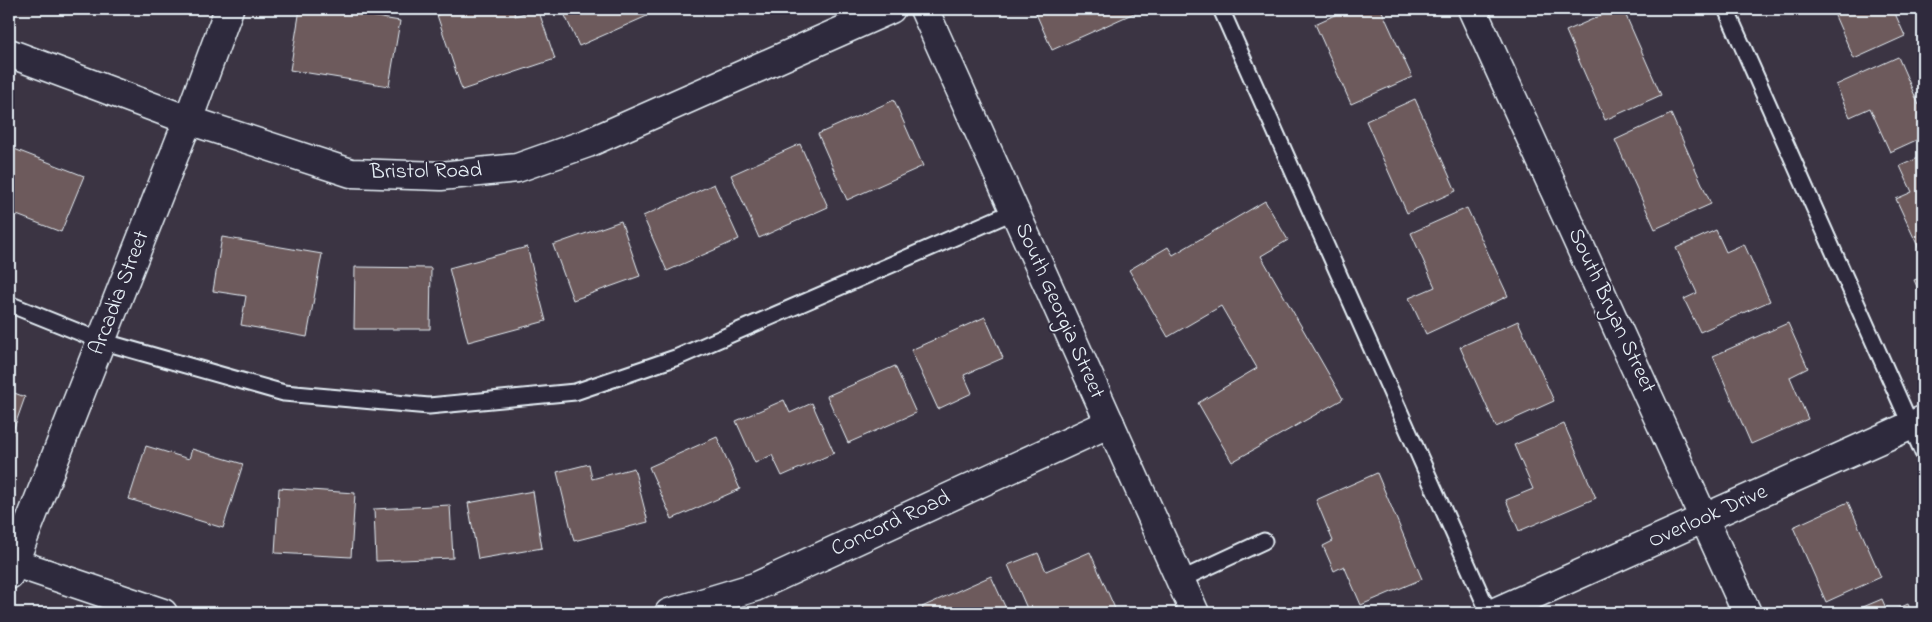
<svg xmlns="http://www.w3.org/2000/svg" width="1932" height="622" viewBox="0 0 1932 622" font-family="'Indie Flower',sans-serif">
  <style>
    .building { fill: #6d5a5b; stroke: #e8f1f8 }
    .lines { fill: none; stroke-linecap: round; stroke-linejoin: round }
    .lane-casing { stroke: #e8f1f8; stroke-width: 19 }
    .street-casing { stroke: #e8f1f8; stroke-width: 31 }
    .secondary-casing { stroke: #e8f1f8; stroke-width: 31 }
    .lane { stroke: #2f2a3d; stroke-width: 15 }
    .street { stroke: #2f2a3d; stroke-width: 28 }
    .secondary { stroke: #2f2a3d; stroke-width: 28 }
    .labels { text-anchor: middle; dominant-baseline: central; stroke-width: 4; stroke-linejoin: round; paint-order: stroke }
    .street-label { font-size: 22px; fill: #e8f1f8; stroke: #2f2a3d }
  </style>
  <rect width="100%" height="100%" fill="#3b3443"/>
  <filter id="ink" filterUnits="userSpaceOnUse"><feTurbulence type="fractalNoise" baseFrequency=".02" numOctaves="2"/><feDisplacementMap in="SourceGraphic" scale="10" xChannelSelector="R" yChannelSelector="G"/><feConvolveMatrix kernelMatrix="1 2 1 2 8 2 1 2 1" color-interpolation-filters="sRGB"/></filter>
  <g filter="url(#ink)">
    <path class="building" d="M300 9H327L400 21 389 86 290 70Z
      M457 9H513L515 16 538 9 555 59 462 90 437 15Z
      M562 9H644L647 16 579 46Z
      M1034 9H1143L1052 50Z
      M1348 9H1381L1412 77 1351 104 1315 24Z
      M1616 9H1623L1661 95 1605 120 1566 31Z
      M1832 9H1893L1905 36 1854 59Z
      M1898 57 1919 105 1923 103V137L1890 152 1870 108 1850 117 1836 85Z
      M1415 99 1456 191 1407 213 1366 121Z
      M894 100 923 166 847 200 818 134Z
      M1671 114 1711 204 1655 229 1615 140Z
      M800 144 828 207 759 238 731 175Z
      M9 147 84 176 61 232 9 212Z
      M1923 156V255H1922L1896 199 1912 192 1900 166Z
      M714 184 739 239 667 271 643 216Z
      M1265 201 1288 240 1261 256 1343 399 1232 462 1198 403 1257 368 1221 306 1168 337 1129 270 1168 247 1173 255Z
      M1467 208 1508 296 1426 334 1409 298 1435 287 1411 233Z
      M621 221 640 276 573 300 553 245Z
      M1716 230 1726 252 1744 244 1770 301 1700 332 1684 299 1697 293 1676 248Z
      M222 237 322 254 307 337 241 325 246 296 213 291Z
      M527 247 546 321 468 342 449 268Z
      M355 267 431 268 430 329H354Z
      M1923 277V300L1914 280Z
      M985 317 1003 358 964 375 972 393 938 409 911 350Z
      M1518 321 1554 401 1496 427 1460 347Z
      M1788 323 1808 368 1790 377 1808 419 1751 444 1713 356Z
      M895 366 916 413 848 443 827 396Z
      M9 391 25 397 9 442Z
      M784 400 790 413 812 403 834 453 782 476 772 455 755 463 736 421Z
      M1564 424 1596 498 1519 531 1506 500 1533 489 1514 445Z
      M717 437 740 489 672 519 649 467Z
      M146 446 189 459 192 449 243 464 223 528 129 499Z
      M589 464 592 479 634 468 648 522 574 541 557 472Z
      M1377 473 1422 579 1361 605 1344 566 1334 571 1323 546 1333 541 1316 500Z
      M279 488 355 493 351 557 275 553Z
      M533 491 542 548 478 559 468 503Z
      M1848 502 1881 577 1826 602 1793 527Z
      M450 505 453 558 376 561 374 509Z
      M1090 552 1117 613H1029L1008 565 1038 553 1046 571Z
      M991 576 1008 613H925L922 607Z
      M1882 599 1888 613 1908 604 1912 613H1849Z"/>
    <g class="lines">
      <defs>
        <path id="lane" d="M1221 9 1489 613
          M1726 9 1923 453
          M9 304 101 341 284 393 429 406 575 392 678 357 1015 211
          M1180 580 1264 541"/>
        <path id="street" d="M1472 9 1747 613
          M9 53 188 120 351 173 441 176 517 168 588 143 891 9
          M9 561 163 613
          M9 575 188 120 229 9
          M669 613 755 587 1110 423
          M1493 613 1923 420"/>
        <path id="secondary" d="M924 9 1195 613"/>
      </defs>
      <use href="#lane" class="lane-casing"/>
      <use href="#street" class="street-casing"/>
      <use href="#secondary" class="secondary-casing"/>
      <use href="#lane" class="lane"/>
      <use href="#street" class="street"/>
      <use href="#secondary" class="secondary"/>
    </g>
  </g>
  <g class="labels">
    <g class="street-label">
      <text transform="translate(426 172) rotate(-1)">Bristol Road</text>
      <text transform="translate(120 293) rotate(-69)">Arcadia Street</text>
      <text transform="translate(1059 311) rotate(66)">South Georgia Street</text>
      <text transform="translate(1611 311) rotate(65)">South Bryan Street</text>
      <text transform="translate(1708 517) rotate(-24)">Overlook Drive</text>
      <text transform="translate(891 524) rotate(-25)">Concord Road</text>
    </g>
  </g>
  <rect width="1932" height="622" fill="none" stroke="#2f2a3d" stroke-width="30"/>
  <rect x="15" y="15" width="1902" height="592" fill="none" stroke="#e8f1f8" stroke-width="2" filter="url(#ink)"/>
</svg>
